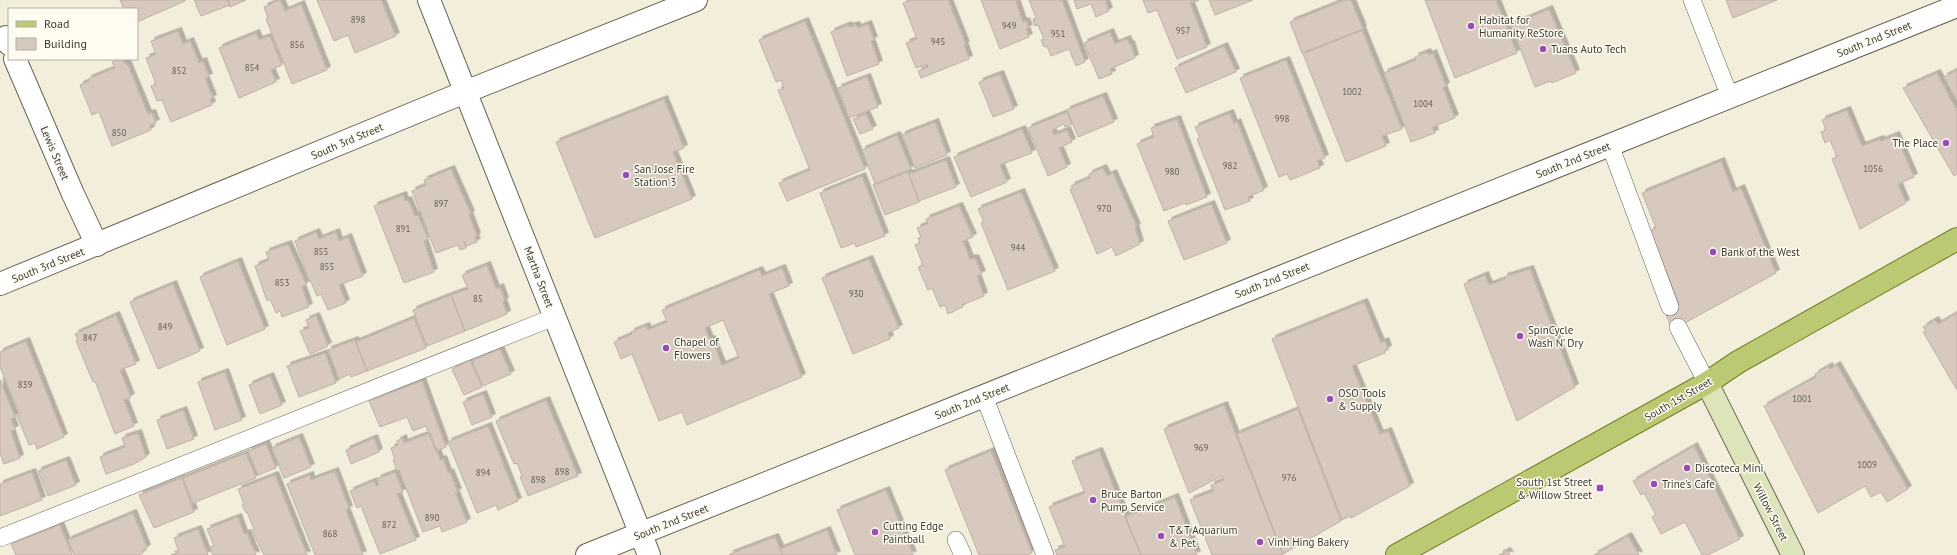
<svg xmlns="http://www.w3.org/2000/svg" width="1957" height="555" viewBox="0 0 1957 555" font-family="'PT Sans',sans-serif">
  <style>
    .building { fill: #d7c9bd; stroke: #bfb1a5; fill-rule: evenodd; filter: url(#shadow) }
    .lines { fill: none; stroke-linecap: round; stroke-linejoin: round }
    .service-casing { stroke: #686354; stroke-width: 18 }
    .minor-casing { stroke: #686354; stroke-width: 24 }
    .tertiary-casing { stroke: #686354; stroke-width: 24 }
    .secondary-casing { stroke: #686354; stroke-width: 24 }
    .primary-casing { stroke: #727f20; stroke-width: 24 }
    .service { stroke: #fff; stroke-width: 17 }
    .minor { stroke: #fff; stroke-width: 22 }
    .tertiary { stroke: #fff; stroke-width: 22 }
    .secondary { stroke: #dee4b9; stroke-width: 22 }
    .primary { stroke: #bcc973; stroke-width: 22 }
    .poi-dot { fill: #9a4aba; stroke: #fefbf0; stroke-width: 1.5 }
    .labels { text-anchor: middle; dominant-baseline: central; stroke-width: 3; stroke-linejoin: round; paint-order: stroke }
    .number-label { font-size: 9px; fill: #625d56 }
    .poi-label { font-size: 11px; fill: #3b3933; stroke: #fefbf0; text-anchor: start }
    .street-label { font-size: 11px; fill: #3b3933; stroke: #fefbf0 }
  </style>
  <defs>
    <filter id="shadow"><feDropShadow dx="3.5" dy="-3.5" stdDeviation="0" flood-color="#0004"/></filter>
  </defs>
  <rect width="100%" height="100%" fill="#f3eddc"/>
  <path class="building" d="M120 0H185V1L137 22V9H124Z
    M194 0H228L230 5 201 16Z
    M228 0H246L230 7Z
    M280 0 285 11 301 4 327 70 292 84 266 19 268 18 264 7Z
    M317 0H381L396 36 355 53 348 35 334 41Z
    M911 0H948L966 45H964L969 59 921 78 918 71 928 67 927 64 916 68 906 43 917 39 903 3Z
    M981 0H1018L1016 2 1023 22 1026 21 1029 28 1026 29 1029 37 1000 49Z
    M1029 0H1062L1085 62 1076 66 1069 49 1051 56 1047 46 1044 47 1041 40 1044 39 1038 25 1035 26 1033 19 1036 18Z
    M1074 0H1105L1109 11 1096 17 1091 4 1077 9Z
    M1143 0H1199L1190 3 1207 47 1177 59 1157 10 1148 13Z
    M1209 0H1253L1215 15Z
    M1345 0H1351L1363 29 1302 53 1290 22Z
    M1425 0H1496L1517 53 1455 78Z
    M1726 0H1777L1733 18Z
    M1549 9 1576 73 1552 83 1551 81 1535 87 1511 25Z
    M805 21 865 169 787 201 779 183 810 170 778 90 784 88 781 80 776 82 759 40Z
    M868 24 874 40 871 41 879 64 847 76 831 32 848 25 849 27 856 25 858 28Z
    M1362 30 1402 129 1382 136 1386 146 1346 162 1303 54Z
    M178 31 183 44 190 41 199 63 203 61 209 77 205 78 213 98 210 99 212 105 171 122 162 100 157 101 151 86 156 84 146 58 156 54 151 41Z
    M1110 32 1115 44 1127 39 1130 45 1131 44 1135 58 1110 69 1112 74 1099 79 1084 43Z
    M256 33 259 40 270 36 282 65 271 70 276 82 239 98 219 48Z
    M1224 46 1236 72 1186 93 1175 68Z
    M1427 52 1429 55 1433 53 1446 86 1443 88 1455 118 1433 127 1435 133 1411 142 1384 73 1416 60 1415 57Z
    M120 59H123L125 64 127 63 148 114 152 113 156 123 150 125 151 130 112 146 99 112 92 115 80 85 89 81 88 79 115 68 112 62Z
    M1286 60 1325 158 1317 161 1320 168 1290 180 1287 174 1279 177 1240 78Z
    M1957 70V101L1944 77Z
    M1937 73 1957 111V174L1954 176 1903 88Z
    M1000 74 1014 109 993 117 979 82Z
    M867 77 878 107 849 118 838 88Z
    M1103 96 1114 122 1078 137 1067 110Z
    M664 99 684 148 673 152 692 199 595 238 556 142Z
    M1847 110 1862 146 1880 139 1881 141 1896 135 1914 177 1898 184 1906 203 1860 229 1832 159 1837 157 1830 140 1825 143 1821 132 1826 130 1822 120Z
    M1067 112 1072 124 1065 127 1064 124 1052 130 1054 135 1067 130 1072 142 1059 148 1067 167 1048 176 1028 128Z
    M1230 113 1234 124 1237 122 1264 190 1248 197 1250 201 1225 210 1197 139 1200 138 1195 127Z
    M866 114 873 129 860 134 853 119Z
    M1177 119 1207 197 1186 205 1185 203 1164 211 1137 144 1154 137 1151 128Z
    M935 122 947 155 915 168 902 135Z
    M1022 129 1032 153 1000 165 1007 182 971 197 954 157Z
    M897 135 911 169 875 184 862 150Z
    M946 160 956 187 919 201 909 174Z
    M1721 161 1733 192 1741 188 1776 273 1672 330 1664 309 1679 303 1650 231 1656 228 1642 193Z
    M1103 168 1107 176 1113 173 1137 227 1135 228 1140 244 1116 256 1112 247 1097 254 1070 189H1073L1071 186 1090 178 1089 174Z
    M451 169 471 214 469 215 477 236 475 237 477 242 466 246 464 241 466 248 460 250 458 245 436 253 412 191 426 185 424 180Z
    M908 172 919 202 885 215 873 185Z
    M862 176 885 236 856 247 855 243 841 248 820 193Z
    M1021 192 1055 271 1008 290 981 223 984 222 978 209Z
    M403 195 405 201 408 200 415 216 418 215 428 239 424 241 434 272 404 283 374 206Z
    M1211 204 1227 243 1184 260 1168 221Z
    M959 206 973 237 963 241 970 259 975 258 982 274 977 276 984 296 962 305 963 307 948 314 945 305 940 307 932 288 928 290 918 267 923 265 915 245 920 243 918 238 921 237 917 228 928 224 926 219Z
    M316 232 319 239 336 232 339 241 348 237 363 276 339 285 346 303 328 310 321 294 317 296 311 282H310L295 241Z
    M288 244 306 284 302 287 309 307 282 317 280 311 276 313 270 299 267 301 255 266 269 260 266 252Z
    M869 259 899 328 888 333 890 339 853 354 822 278Z
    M238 261 265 329 227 345 200 277Z
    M487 265 496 289 500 287 505 301 503 302 507 314 465 331 451 295 468 289 462 275Z
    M782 268 789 286 769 294 802 377 687 425 682 412 659 421 632 354 621 359 614 342 632 334 631 332 646 326 648 330 667 322 662 310 759 270 762 276ZM723 320 739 358 722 365 712 339 710 340 705 328Z
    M1530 269 1575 387 1517 421 1464 284 1485 275 1489 285 1505 279 1504 277Z
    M173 284 200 351 158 369 130 302Z
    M451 295 465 331 427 346 413 310Z
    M1364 302 1381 343 1385 341 1388 349 1384 351 1385 353 1352 366 1380 434 1388 431 1410 486 1351 518 1350 516 1342 520 1272 339Z
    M1957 313V390L1923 332 1926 331 1923 327 1935 320 1938 324Z
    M116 315 136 364 120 370 131 397 124 400 134 426 115 434 95 381 93 382 76 341 78 340 75 334Z
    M316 316 328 346 310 354 300 331 309 328 306 320Z
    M414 318 426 348 367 371 356 342Z
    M355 340 367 371 351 377 350 374 339 379 328 350Z
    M26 341 64 437 37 449 35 443 29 445 17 416 20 415 0 367V352Z
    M500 349 511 374 483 386 472 361Z
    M325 353 336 383 299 397 287 366Z
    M470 360 482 387 464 395 452 369Z
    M1837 365 1908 489 1887 502 1881 492 1871 497 1865 486 1818 513 1764 406 1816 377 1815 374 1829 366 1830 369Z
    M225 372 242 420 215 430 198 382Z
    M270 376 282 405 260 414 249 385Z
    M0 380 15 417 11 419 15 429 11 431 20 458 4 464 0 453Z
    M422 381 446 447 436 451 426 426 413 431 407 417 380 427 369 401Z
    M483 394 492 417 472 425 463 402Z
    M546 400 578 476 528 496 520 477 522 476 517 463 514 464 496 421Z
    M1224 405 1283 555H1212L1190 500 1213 491 1211 485 1224 480 1222 476 1189 493 1164 429Z
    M1298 409 1341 521 1283 554 1237 434Z
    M183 410 194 439 167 449 157 420Z
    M488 426 518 501 498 510 496 505 477 513 448 442Z
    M138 433 146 457 134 464 106 474 100 457 125 447 122 438Z
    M430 433 440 460 443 459 448 473 450 472 458 492H455L467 522 442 532 440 526 423 532 399 470 397 471 393 460H395L391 448 398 445 397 441 403 438 404 443Z
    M299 437 311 467 284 478 272 448Z
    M374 438 379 452 351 464 346 450Z
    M266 444 276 468 258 475 248 451Z
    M1694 446 1740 539 1708 555H1702L1685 522 1661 534 1652 517 1656 515 1644 493 1641 495 1633 481Z
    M991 451 1032 553 1027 555H979L945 470Z
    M1099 451 1141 555H1057L1055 550 1065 547 1049 507 1085 493 1072 461Z
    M246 453 256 478 193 503 183 478Z
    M66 460 76 485 48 496 38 471Z
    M335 471 349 509 346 510 363 555H315L287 484 310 475 311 480Z
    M32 472 42 500 0 516V484Z
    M395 472 403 492 397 494 416 540 380 554 361 506 357 508 350 491 374 481 376 486 379 485 377 479Z
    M275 475 307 555H264L252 530 254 529 247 512 246 513 242 505 244 504 238 489Z
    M182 478 194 512 154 528 139 495Z
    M886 490 913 555H855L837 510Z
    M1175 497 1197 555H1141L1125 517Z
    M133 513 147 548 142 551 143 553 139 555H74L68 540Z
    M238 517 244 534 247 533 256 555H213L210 547 214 546 207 529Z
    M60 525 72 555H16L11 544Z
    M198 529 208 555H171L179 552 174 538Z
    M827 530 837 555H783L780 549Z
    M1628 536 1639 555H1594Z
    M775 537 783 555H730V554Z
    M1507 551 1510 555H1499Z"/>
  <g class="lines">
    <defs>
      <path id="service" d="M1692 0 1730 97
        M1610 145 1670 307
        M1678 327 1707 383
        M984 396 1045 555
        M0 538 554 317
        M956 540 963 555"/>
      <path id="minor" d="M429 0 649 555
        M6 37 9 44
        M15 59 73 194 97 245"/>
      <path id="tertiary" d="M0 284 465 92 696 0
        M587 555 1957 6"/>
      <path id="secondary" d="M1707 383 1793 555"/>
      <path id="primary" d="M1397 555 1707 383 1738 362 1957 239"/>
    </defs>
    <use href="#service" class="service-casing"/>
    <use href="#minor" class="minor-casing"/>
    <use href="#tertiary" class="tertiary-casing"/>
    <use href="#secondary" class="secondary-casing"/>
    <use href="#primary" class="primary-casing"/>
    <use href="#service" class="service"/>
    <use href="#minor" class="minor"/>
    <use href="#tertiary" class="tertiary"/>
    <use href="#secondary" class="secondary"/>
    <use href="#primary" class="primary"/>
  </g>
  <g class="poi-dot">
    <circle cx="1471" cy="26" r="4"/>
    <circle cx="1543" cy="49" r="4"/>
    <circle cx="1946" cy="143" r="4"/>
    <circle cx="626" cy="175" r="4"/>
    <circle cx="1713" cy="252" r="4"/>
    <circle cx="1520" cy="336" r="4"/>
    <circle cx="666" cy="348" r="4"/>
    <circle cx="1330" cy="399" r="4"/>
    <circle cx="1687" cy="468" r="4"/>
    <circle cx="1654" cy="484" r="4"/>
    <rect x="1596" y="484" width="8" height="8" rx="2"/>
    <circle cx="1093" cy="500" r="4"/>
    <circle cx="875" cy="532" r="4"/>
    <circle cx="1161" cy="536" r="4"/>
    <circle cx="1260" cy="542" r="4"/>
  </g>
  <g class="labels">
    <g class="number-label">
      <text x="358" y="19">898</text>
      <text x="1009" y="25">949</text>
      <text x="1183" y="30">957</text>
      <text x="1058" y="33">951</text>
      <text x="938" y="41">945</text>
      <text x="297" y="44">856</text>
      <text x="252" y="67">854</text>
      <text x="179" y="70">852</text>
      <text x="1352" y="91">1002</text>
      <text x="1423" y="103">1004</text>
      <text x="1282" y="118">998</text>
      <text x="119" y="132">850</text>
      <text x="1230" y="165">982</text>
      <text x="1873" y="168">1056</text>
      <text x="1172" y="171">980</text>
      <text x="441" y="203">897</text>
      <text x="1104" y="208">970</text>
      <text x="403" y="228">891</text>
      <text x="1018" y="247">944</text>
      <text x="321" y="251">855</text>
      <text x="327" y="266">855</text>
      <text x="282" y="282">853</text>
      <text x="856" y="293">930</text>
      <text x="478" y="298">85</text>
      <text x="165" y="326">849</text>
      <text x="90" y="337">847</text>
      <text x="25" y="384">839</text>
      <text x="1802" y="398">1001</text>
      <text x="1201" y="447">969</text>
      <text x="1867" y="464">1009</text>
      <text x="562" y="471">898</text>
      <text x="483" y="472">894</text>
      <text x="1289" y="477">976</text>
      <text x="538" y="479">898</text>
      <text x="432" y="517">890</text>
      <text x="389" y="524">872</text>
      <text x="330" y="533">868</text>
    </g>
    <g class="poi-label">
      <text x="1479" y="20">Habitat for<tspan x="1479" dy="13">Humanity ReStore</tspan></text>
      <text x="1551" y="49">Tuans Auto Tech</text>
      <text x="1938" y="143" text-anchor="end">The Place</text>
      <text x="634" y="169">San Jose Fire<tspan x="634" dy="13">Station 3</tspan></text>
      <text x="1721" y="252">Bank of the West</text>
      <text x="1528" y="330">SpinCycle<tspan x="1528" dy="13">Wash N’ Dry</tspan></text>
      <text x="674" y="342">Chapel of<tspan x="674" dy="13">Flowers</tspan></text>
      <text x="1338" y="393">OSO Tools<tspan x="1338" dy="13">&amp; Supply</tspan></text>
      <text x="1695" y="468">Discoteca Mini</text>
      <text x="1592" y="482" text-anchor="end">South 1st Street<tspan x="1592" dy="13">&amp; Willow Street</tspan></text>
      <text x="1662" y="484">Trine's Cafe</text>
      <text x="1101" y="494">Bruce Barton<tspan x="1101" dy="13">Pump Service</tspan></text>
      <text x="883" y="526">Cutting Edge<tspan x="883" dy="13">Paintball</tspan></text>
      <text x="1169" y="530">T&amp;T Aquarium<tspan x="1169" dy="13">&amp; Pet</tspan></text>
      <text x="1268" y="542">Vinh Hing Bakery</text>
    </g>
    <g class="street-label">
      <text transform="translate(1874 39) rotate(-22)">South 2nd Street</text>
      <text transform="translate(347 141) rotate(-23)">South 3rd Street</text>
      <text transform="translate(55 153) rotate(67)">Lewis Street</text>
      <text transform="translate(1573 160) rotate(-22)">South 2nd Street</text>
      <text transform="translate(48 265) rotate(-22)">South 3rd Street</text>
      <text transform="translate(539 277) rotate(69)">Martha Street</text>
      <text transform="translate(1272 280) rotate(-22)">South 2nd Street</text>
      <text transform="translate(1678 399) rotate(-30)">South 1st Street</text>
      <text transform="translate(972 401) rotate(-22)">South 2nd Street</text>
      <text transform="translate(1771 512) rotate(63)">Willow Street</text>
      <text transform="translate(671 522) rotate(-22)">South 2nd Street</text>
    </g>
  </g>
  <rect x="8" y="8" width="130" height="52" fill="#fefbf0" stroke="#b0ada4"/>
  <rect x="16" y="21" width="20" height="6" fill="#bcc973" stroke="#b0ada4"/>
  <text x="44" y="28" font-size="12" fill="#3b3933">Road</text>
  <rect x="16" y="38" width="20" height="12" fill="#d7c9bd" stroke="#b0ada4"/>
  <text x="44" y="48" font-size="12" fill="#3b3933">Building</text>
</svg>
